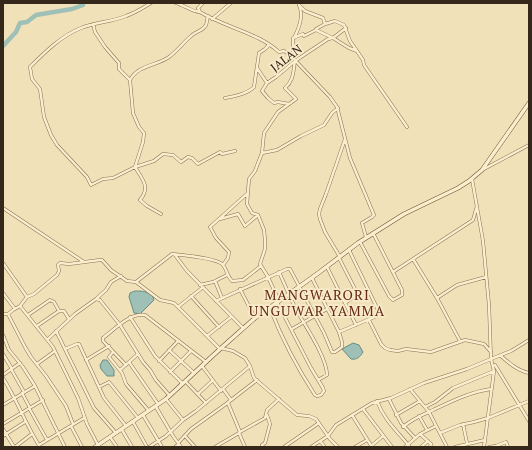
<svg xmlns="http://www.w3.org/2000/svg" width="532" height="450" viewBox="0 0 532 450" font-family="'PT Serif',serif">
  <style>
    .water { fill: #9ec0b7; stroke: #668e85 }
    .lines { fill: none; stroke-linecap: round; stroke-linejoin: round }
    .river { stroke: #9ec0b7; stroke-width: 4.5 }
    .street-casing { stroke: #887053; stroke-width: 3.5 }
    .secondary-casing { stroke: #695136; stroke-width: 4.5 }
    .street { stroke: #fbeecc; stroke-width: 2.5 }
    .secondary { stroke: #fbeecc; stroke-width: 3.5 }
    .labels { text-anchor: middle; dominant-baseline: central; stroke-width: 3.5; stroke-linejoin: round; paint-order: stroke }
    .street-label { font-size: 12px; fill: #352719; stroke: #f8ebc9 }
    .quarter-label { font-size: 14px; letter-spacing: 1px; fill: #652815; stroke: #f8ebc9 }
  </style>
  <rect width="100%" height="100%" fill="#f1e1b9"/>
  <path class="water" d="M135 291C142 291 148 291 153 297L154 300 140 314 134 313 129 297 130 293Z
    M353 343 359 345 363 352C360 357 357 360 351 359L342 349Z
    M103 360H107L114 370V376H107L101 369 100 365Z"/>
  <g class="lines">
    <path class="river" d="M3 46 16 32 20 23 27 22 36 15 72 9 83 5V3"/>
    <defs>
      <path id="street" d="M151 3C143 8 135 13 126 16 112 22 96 22 81 28 61 36 45 52 30 67L32 79 40 89 44 117 51 135 57 145 87 177 91 185 103 179 113 178 135 167C142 179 151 187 140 200L147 206 161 214
        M176 3C184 5 192 12 200 12 224 27 259 33 279 52L284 51 289 54 330 97 337 107 350 158 374 215 372 217 362 223 366 237
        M200 12 198 8 203 3
        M212 19 231 3
        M93 24 95 32 105 47 119 63V69L130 80 133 113 139 127 144 133 143 142 135 167
        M325 24 335 21 344 25 350 41 357 51
        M294 38C299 28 304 16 299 5L305 11 323 18 325 24 316 29
        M333 38 349 48 357 51 363 60 364 65 407 127
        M333 38 346 28
        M257 68 267 83 276 77 295 61 328 39 333 38 316 30 304 36 303 34 293 38V57
        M130 80C138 65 156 66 169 57 177 51 183 43 191 36 195 32 204 30 206 25 207 23 207 19 208 16
        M267 83 262 91 268 98 274 103 278 102 289 104
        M225 98C235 96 247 94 254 87L259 53 265 49 269 45
        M262 153 277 150 301 136 324 125 332 113 338 108
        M135 167 154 161 163 154 173 155 181 162 188 157 192 158 198 164 220 152 222 154 235 151
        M484 169 529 145
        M472 179 483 241 489 305 491 359 494 371 484 447
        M3 208 84 262
        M220 219 238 214 245 226 258 215
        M360 242 389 296 393 300 402 295V290L373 233
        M175 255 187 271 243 328
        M340 257 325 232 320 219 319 214 320 209 326 194 345 139
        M339 258 357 293 356 295 345 303
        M413 259 437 298 460 341
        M3 263 27 297
        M223 265 228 258 229 252 216 238 210 227 248 193
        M327 267 356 325
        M279 272C285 285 290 298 297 311 306 327 327 358 327 375L318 380
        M393 272 473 220 477 206
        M268 277 260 264 265 249V240L264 230 258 215 252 213 247 204 249 179 255 171 262 153 264 133 278 112 296 99 285 88C294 80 293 72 295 61
        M268 277 279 301
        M215 281 222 298
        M136 282 172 254C182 255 218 258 223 265 227 270 227 276 232 281L243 280 261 266
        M200 285 213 282 227 275
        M240 289 255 318
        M3 293 15 309
        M191 296 219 327
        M437 298 457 285 486 277
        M96 299 100 300 120 325 143 362 150 370 156 380 170 396
        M216 301 287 269H290L324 333 332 352H335L342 347V342L339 332 312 278
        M20 306 53 347 78 398 87 424 99 447
        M178 307 202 288
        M270 308C282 339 296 366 315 395L317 396 321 395 324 391 323 388 311 368 277 302
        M3 314H8L13 310 20 306 27 297 34 294 57 275 59 271 58 265 60 263 69 264 100 260H102L111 270 127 281 136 282 160 300 174 303 220 349
        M8 314 25 347 31 357 46 376 66 406 73 424
        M28 315 50 300 54 302 59 311
        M130 317 155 356 183 384
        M369 320 381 344 385 348 390 350 398 351 406 349 431 352 465 340 484 344 491 352
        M37 326 59 311H64L69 319
        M292 329 327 309
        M56 331 94 408 116 433
        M339 332 379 315V312L349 250
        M3 335 9 350 23 367 35 386 65 447
        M207 336 231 317
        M48 339 75 314 96 299 106 290 111 282 121 276
        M221 348 233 351 245 358 250 366 254 378 297 415 309 416 316 419 330 439 338 447
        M65 349 77 344H79L104 398 126 426
        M169 350 194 373
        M113 352 109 357 122 373 126 384 149 411
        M3 354 12 369
        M501 356C509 363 518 371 529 373
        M86 360 109 346
        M159 361 178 341
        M129 362 158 404
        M37 364 55 351
        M126 365 103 341V338C115 329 129 313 145 315L206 362
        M495 365 529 421
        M202 366 221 391
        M11 369 24 392
        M120 370 138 354
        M170 372 191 351
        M3 375 20 363
        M3 378C17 400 26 425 40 447
        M186 382 206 403
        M99 387 109 382 138 418
        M223 389 231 400
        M410 389 429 412 447 447
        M22 393 30 408
        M198 394 212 381
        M166 399 183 420
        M389 399 401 423 415 438
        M377 401C384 420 398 432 410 447
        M228 403 240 432 239 433 245 447
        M3 405 35 386
        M156 407 173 436 181 447
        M425 407 435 402 453 388 494 371
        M29 408 47 440
        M363 409 392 447
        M143 415 162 447
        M352 415 372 447
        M396 415 420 401
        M419 416 427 430
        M133 422 147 447
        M3 424 43 400
        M463 424 467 443
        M71 426 82 447
        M403 427C412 419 422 415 433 410 452 401 470 392 491 389
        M3 429 14 447
        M122 430 132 447
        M240 432 265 418 267 410 279 399
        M440 433 460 425 474 422 488 418 529 401
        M420 434 431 444 430 447
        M3 436 25 422
        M185 436 195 447
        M110 437 117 447
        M320 441 325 447
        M178 443 191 429 226 404 257 380
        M39 445 84 418
        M15 447 32 434
        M149 447 166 436 183 420 196 411 250 366
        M175 447 179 444
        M215 447 239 433
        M263 447 262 445 265 443 270 424 267 415
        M284 447 319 423
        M311 447 328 436 336 425 372 403 391 398 424 383 467 369 491 359 511 351 529 340
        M355 447 367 440
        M370 447 383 436
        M405 447 420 434 436 426
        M421 447 428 441
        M455 447 485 440
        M489 447 496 446 506 442 508 447"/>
      <path id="secondary" d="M95 447 166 399 220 349 255 318 317 274 358 243 404 214 458 188 469 181 482 170 529 103"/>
    </defs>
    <use href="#street" class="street-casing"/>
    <use href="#secondary" class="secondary-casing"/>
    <use href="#street" class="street"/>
    <use href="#secondary" class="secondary"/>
  </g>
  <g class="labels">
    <g class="street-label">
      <text transform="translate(286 58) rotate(-37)">JALAN</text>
    </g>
    <g class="quarter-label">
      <text x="317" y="294">MANGWARORI<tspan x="317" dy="16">UNGUWAR YAMMA</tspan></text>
    </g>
  </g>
  <rect width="532" height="450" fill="none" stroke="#352719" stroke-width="8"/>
</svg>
